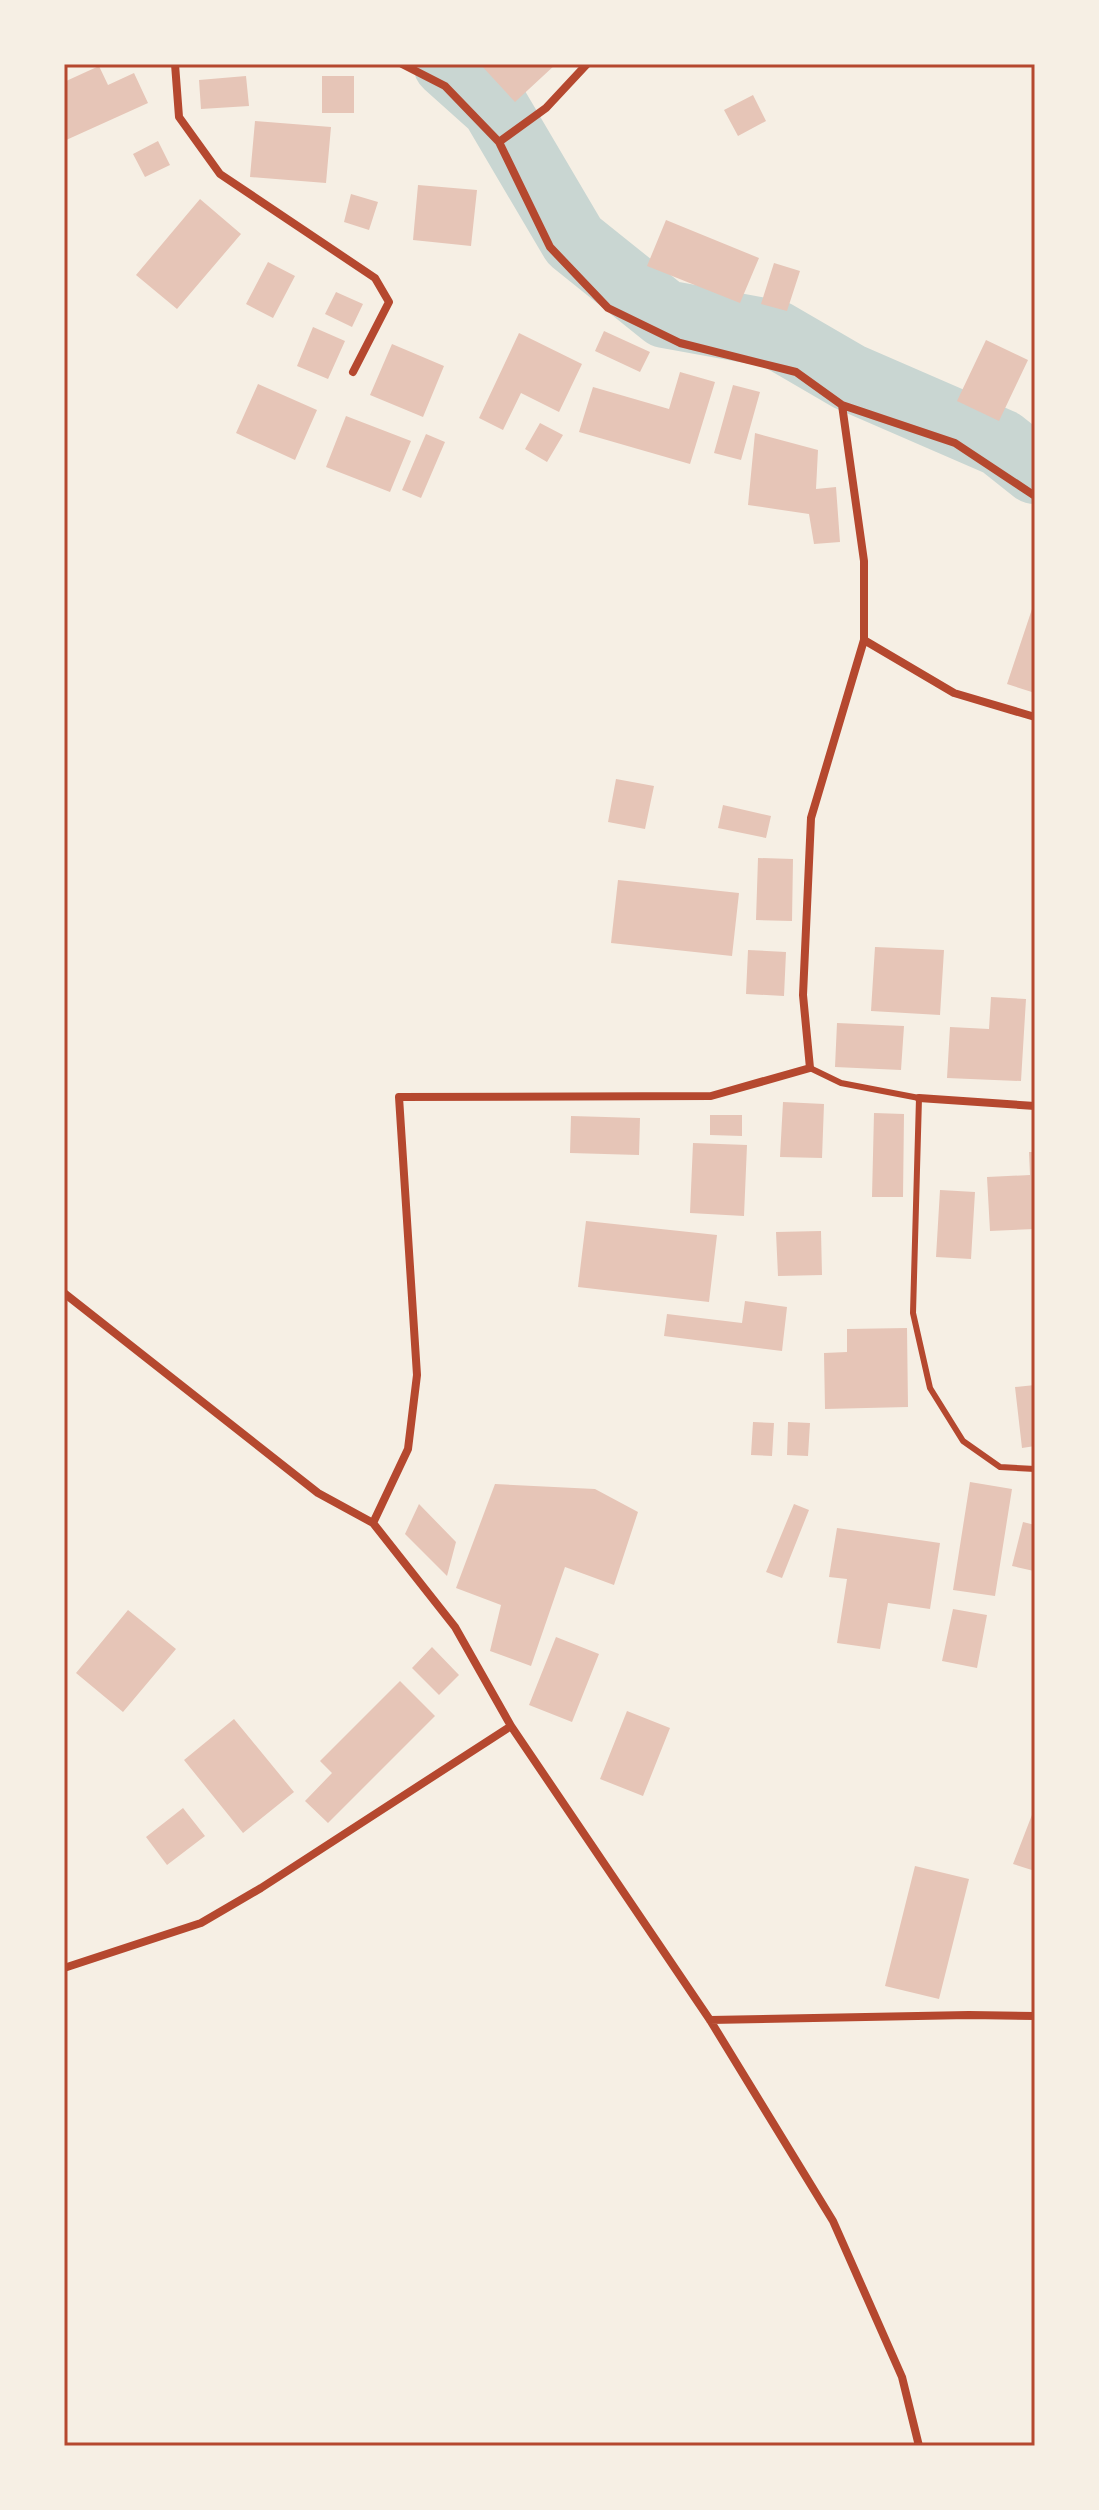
<svg xmlns="http://www.w3.org/2000/svg" width="1099" height="2510" viewBox="0 0 1099 2510" font-family="'PT Sans Narrow',sans-serif">
  <style>
    .lines { fill: none; stroke-linecap: round; stroke-linejoin: round }
    .river { stroke: #c9d6d2; stroke-width: 68 }
    .building { fill: #e6c5b7 }
    .service { stroke: #b5482f; stroke-width: 6 }
    .minor { stroke: #b5482f; stroke-width: 8 }
    .neatline { fill: none; stroke: #b5482f; stroke-width: 3 }
  </style>
  <rect width="100%" height="100%" fill="#f6efe4"/>
  <g class="lines">
    <path class="river" d="M447 64 495 107 574 241 665 314 775 334 849 377 1001 443 1035 470"/>
  </g>
  <path class="building" d="M480 64H556L515 102Z
    M99 66 108 85 134 73 148 103 64 141V82Z
    M246 76 249 106 201 109 199 80Z
    M322 76H354V113H322Z
    M753 95 766 121 738 136 724 110Z
    M255 121 331 127 326 183 250 177Z
    M158 141 170 165 145 177 133 154Z
    M418 185 477 190 471 246 413 240Z
    M351 194 378 202 369 230 344 222Z
    M200 199 241 234 177 309 136 275Z
    M666 220 759 258 740 303 647 266Z
    M268 262 295 276 273 318 246 304Z
    M774 263 800 271 787 311 761 304Z
    M336 292 363 304 352 327 325 314Z
    M313 327 345 341 328 379 297 366Z
    M604 331 650 352 640 372 595 351Z
    M519 333 582 364 559 412 521 393 503 430 479 418Z
    M986 340 1028 360 999 421 957 401Z
    M392 344 444 366 423 417 370 395Z
    M680 372 715 382 690 464 579 432 593 387 669 409Z
    M258 384 317 410 295 460 236 433Z
    M733 385 760 392 741 460 714 453Z
    M346 416 411 441 390 492 326 467Z
    M540 423 563 435 547 462 525 449Z
    M755 433 818 450 816 489 836 487 840 542 814 544 809 514 748 505Z
    M426 434 445 442 421 498 402 490Z
    M1034 603H1035V693L1007 684Z
    M616 779 654 786 645 829 608 822Z
    M723 805 771 816 766 838 718 828Z
    M758 858 793 859 792 921 756 920Z
    M618 880 739 893 732 956 611 943Z
    M875 947 944 950 940 1015 871 1011Z
    M748 950 786 952 784 996 746 994Z
    M991 997 1026 999 1021 1081 947 1078 950 1027 989 1029Z
    M837 1023 904 1026 901 1070 835 1067Z
    M783 1102 824 1104 822 1158 780 1157Z
    M874 1113 904 1114 903 1197H872Z
    M710 1115H742V1136L710 1135Z
    M571 1116 640 1118 639 1155 570 1153Z
    M693 1143 747 1145 744 1216 690 1213Z
    M1029 1152H1035V1229L990 1231 987 1177 1030 1175Z
    M940 1190 975 1192 971 1259 936 1257Z
    M586 1221 717 1235 709 1302 578 1287Z
    M821 1231 822 1275 778 1276 776 1232Z
    M745 1301 787 1307 782 1351 664 1336 667 1314 742 1323Z
    M907 1328 908 1407 825 1409 824 1353 847 1352V1329Z
    M1035 1385V1446L1022 1448 1015 1387Z
    M753 1422 774 1423 772 1456 751 1455Z
    M788 1422 810 1423 808 1456 787 1455Z
    M970 1482 1012 1489 995 1596 953 1590Z
    M495 1484 595 1489 638 1512 614 1585 565 1567 531 1666 490 1651 501 1605 456 1588Z
    M419 1504 456 1542 447 1576 405 1534Z
    M794 1504 809 1510 782 1578 766 1572Z
    M1023 1522 1035 1525 1034 1571 1012 1566Z
    M837 1528 940 1543 930 1609 888 1603 880 1649 837 1643 847 1579 829 1577Z
    M953 1609 987 1615 977 1668 942 1661Z
    M128 1610 176 1649 123 1712 76 1673Z
    M556 1637 599 1654 572 1722 529 1705Z
    M432 1647 459 1675 439 1695 412 1668Z
    M400 1681 435 1716 328 1823 305 1801 332 1773 320 1761Z
    M627 1711 670 1728 643 1796 600 1779Z
    M234 1719 294 1792 243 1833 184 1760Z
    M1035 1807V1871L1013 1864Z
    M183 1808 205 1836 167 1865 146 1837Z
    M915 1866 969 1879 939 1999 885 1986Z"/>
  <g class="lines">
    <path class="service" d="M810 1068 841 1083 919 1098 913 1313 930 1388 963 1441 1000 1467 1035 1469"/>
    <path class="minor" d="M175 64 179 117 220 174 375 278 389 302 353 372
      M402 64 445 86 499 142 550 247 608 308 680 343 796 372 842 405 864 561V640L954 693 1035 717
      M499 142 546 108 587 64
      M842 405 955 443 1035 496
      M919 1098 1035 1106
      M64 1293 318 1493 373 1523
      M511 1726 455 1627 373 1523 408 1449 417 1375 399 1097 711 1096 810 1068 803 995 811 818 864 640
      M64 1968 201 1923 261 1888 511 1726 710 2020 833 2221 902 2377 919 2446
      M710 2020 969 2015 1035 2016"/>
  </g>
  <rect width="1099" height="2510" fill="none" stroke="#f6efe4" stroke-width="132"/>
  <rect x="66" y="66" width="967" height="2378" class="neatline"/>
</svg>
